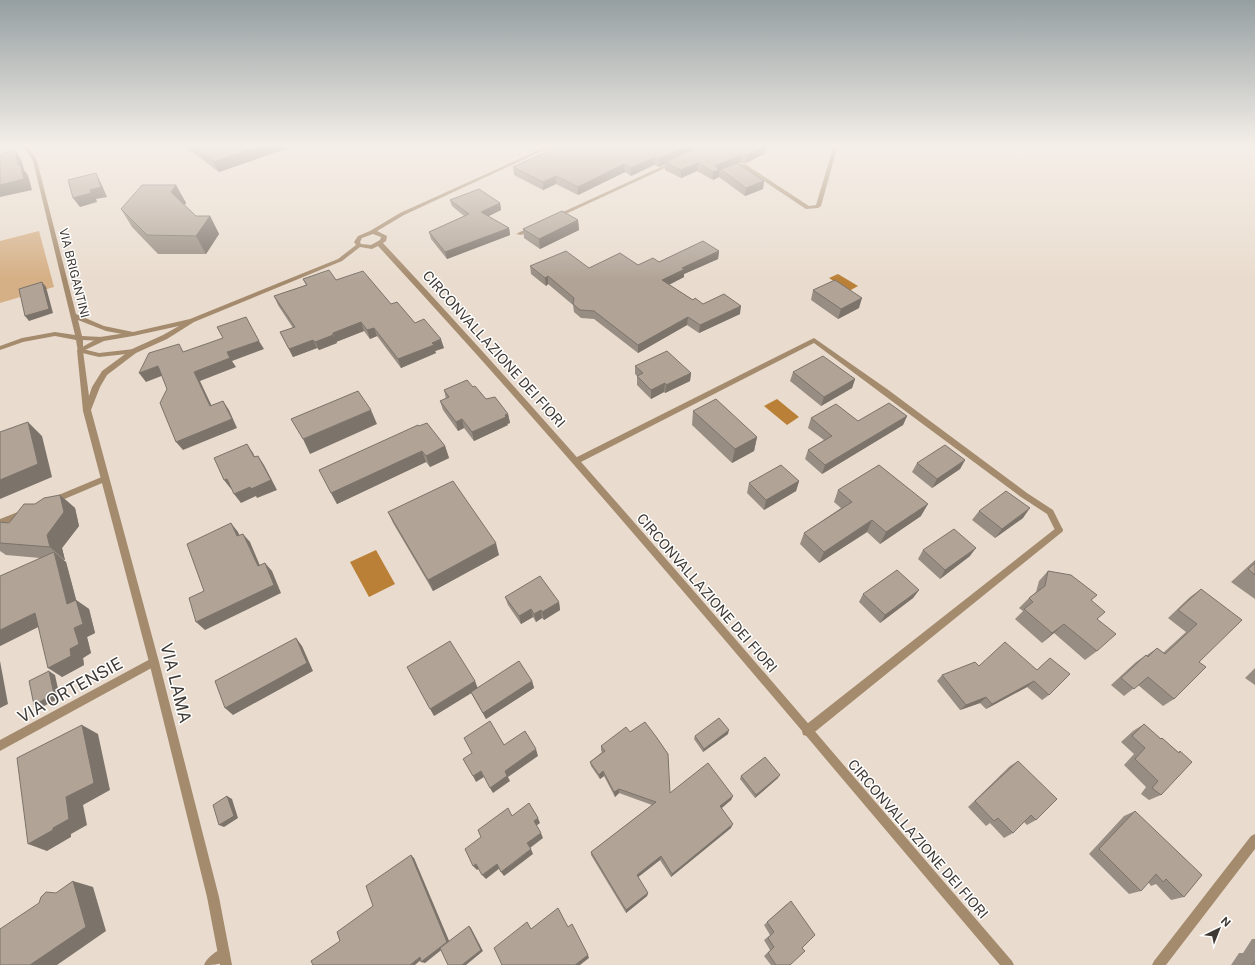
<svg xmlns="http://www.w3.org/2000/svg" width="1255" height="965" viewBox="0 0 1255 965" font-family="'Public Sans',sans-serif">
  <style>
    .green { fill: #d5af85 }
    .water { fill: #ba8037 }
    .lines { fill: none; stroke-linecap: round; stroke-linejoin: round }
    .service { fill: #a58b6e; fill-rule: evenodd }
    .minor { fill: #a58b6e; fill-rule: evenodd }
    .tertiary { fill: #a58b6e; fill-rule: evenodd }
    .wall { fill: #988d82 }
    .shaded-wall { fill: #7c736a }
    .building { fill: #b1a497; stroke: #7c736a }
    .labels { text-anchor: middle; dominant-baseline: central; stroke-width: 3; stroke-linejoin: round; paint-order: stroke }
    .far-street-label { font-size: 12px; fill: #3f3934; stroke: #fff }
    .street-label { font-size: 14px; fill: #3f3934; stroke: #fff }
    .near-street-label { font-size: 17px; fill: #3f3934; stroke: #fff }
  </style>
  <rect width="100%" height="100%" fill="#e9dcce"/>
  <path class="green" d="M39 231 54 287 0 303V241Z"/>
  <path class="water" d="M838 274 858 286 849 291 829 278Z
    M777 399 799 417 787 425 764 406Z
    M376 550 395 584 369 597 350 562Z"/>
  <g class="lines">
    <path class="service" d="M834 145H838L821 206 818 208 806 209 743 167 732 172 729 170 741 164H745L809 206 816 205Z
      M881 389H887L1027 493 1053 510 1063 530 1062 532 1059 533 1056 532 1047 514 1021 497 881 393 880 391Z"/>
    <path class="minor" d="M23 145H27L37 161 76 314 104 326 133 332 136 334 133 336 106 331 78 320 82 336 102 337 105 339 102 341 83 340V349L99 353 134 349 137 351 136 353 99 357 78 352 76 340 55 336 23 342 0 350V346L22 338 55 332 75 335 33 161Z
      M672 162 676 163 557 218 552 217Z
      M530 227 535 228 521 235 516 234Z
      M814 338 887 389 888 391 887 393H881L814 343 579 463 576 464 572 461 573 459Z
      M104 476 107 477 108 479 107 481 55 503H49L48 501 49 499Z
      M23 510 26 511 27 513 26 515 0 526V519Z
      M1059 527 1062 528 1063 530 1062 532 811 735 807 736 803 735 802 731 803 727 1056 528Z
      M154 657 157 659 159 662 157 665 0 751V740Z
      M1255 834V849L1166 965H1152L1154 961 1251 836Z
      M224 948 228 950 230 954C225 965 215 965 204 965 207 957 216 951 224 948Z"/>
    <path class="tertiary" d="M550 145H555L404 215 377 231 387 236 386 241 383 243C600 476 804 720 1012 961L1014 965H1000C795 724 593 479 378 246L372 249 360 247 342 261 194 322 167 339 136 353 107 375 100 387 91 410 159 662 219 897 232 965H220L207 897 149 662 83 411 77 350 100 337 133 332 190 319 338 259 356 245 354 242 358 236 370 231 400 213ZM373 234 381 237 380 240 371 245 361 244 360 242 362 238ZM179 326 163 335 132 349 102 371 92 387 89 396 83 351 104 341 133 336Z"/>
  </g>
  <path class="wall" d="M183 145H290L291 147 219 172Z
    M561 145H773L765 149 764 154 746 163H740L738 164 764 181 763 189 745 196 719 177 713 180 697 171 681 178 665 170V164L659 167 654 165 631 176 625 172 578 195 556 184 543 190 514 175 513 167Z
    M176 185 186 203 184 205 196 216H210L219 234 206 254H158L132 227 121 209Z
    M450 200 500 203 501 210 488 216 509 228 510 235 447 259 431 239 429 232 464 216 452 206Z
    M578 220 579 230 540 249 524 238 523 229Z
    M719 251 718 259 684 274V277L669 285 693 300 703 304 740 314 699 333 687 325 638 353 594 319 581 318 574 312 573 305 548 284 546 286 531 274 530 266 589 268 638 265Z
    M303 279 336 280 391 304 415 323 444 348 435 351 436 353 401 368 377 336 370 339 364 331 336 342 337 343 319 350 317 348 293 357 280 332 293 328 278 305 274 296 306 285Z
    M813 290 859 308 838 319 811 300Z
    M635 366 691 373 690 381 665 393 664 392 651 399 637 385V376L635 374Z
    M793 372 855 379 852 388 821 406 790 381Z
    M473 387 486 399 508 414 510 423 507 424 508 425 474 441 464 428 458 431 443 410 440 401 446 399 444 390Z
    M693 411 757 437 754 451 732 463 692 425Z
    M907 416 903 425 822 474 805 459 808 450 824 440 808 428 811 418 858 421Z
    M419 426 445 446 449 458 430 467 426 462 337 504 319 470Z
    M965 460 960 469 932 488 912 472 917 463Z
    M799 481 796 491 764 510 747 493 749 483Z
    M838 490 921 516 880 544 867 532 819 563 800 544 804 533 841 508 834 502Z
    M60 495 75 508 79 526 62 548 65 560H63L66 562 76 600 89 609 95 633 87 637 91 653 83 658 84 665 62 677 38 627 0 646 40 558 6 555 0 551V522L9 523 35 504Z
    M979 511 1023 518 995 538 972 520Z
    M388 512 499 555 433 591 393 523Z
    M923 550 970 556 940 579 918 559Z
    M1255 560V599L1231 582Z
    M1048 571 1097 595 1091 600 1098 619 1097 651 1085 660 1054 633 1042 643 1015 619 1023 611 1019 608 1029 598 1036 592 1039 581Z
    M1201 589 1199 662 1174 699 1163 706 1138 685 1124 696 1111 685 1136 662 1146 655H1147L1157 648 1163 653 1186 632 1168 618 1190 597Z
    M919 590 913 598 880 623 859 602 863 594Z
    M505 597 559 602 560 610 544 620 542 618 536 622 533 617 521 624 508 605Z
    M1050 658 1049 695 1042 700 1027 687 986 709 980 703 960 710 937 681 942 675 979 666 1037 670Z
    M1255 668V685L1245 678Z
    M475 681 477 688 532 681 534 688 486 719 471 693 434 716Z
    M1144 724 1160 739 1162 738 1178 752 1180 751 1161 795 1149 800 1141 794 1146 787 1124 765 1134 754 1121 742 1133 731Z
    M728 734 703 752 694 739 695 736Z
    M601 746 670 793 733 796 731 800 722 808 731 828 671 877 660 860 638 877 648 893 647 896 626 913 591 855V852L652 805 619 793 615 797 604 776 600 779 591 766 590 762 602 752 601 751Z
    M1018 761 1036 820 1027 825 1024 822 1013 833 1004 838 990 823 986 826 968 807 1010 766Z
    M741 776 778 778 755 798 740 779Z
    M1135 811 1184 897 1171 900 1156 884 1151 886 1148 882 1141 891 1129 894 1089 854 1124 816Z
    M787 904 802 948 790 965H771L764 956 770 950 764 940 770 935 764 925Z
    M1252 939H1255V965H1231L1239 953H1243Z"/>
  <path class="shaded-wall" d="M265 145H290L291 147 219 172 214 162Z
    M690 145H707L665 162V164L659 167V159Z
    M760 145H773L765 149 764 154 746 163 747 155Z
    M15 150 22 161 24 170 28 175 32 190 0 197V185L18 165Z
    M741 155 740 163 722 171 720 169 719 177 713 180V172L715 166Z
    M655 157 654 165 631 176V168Z
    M698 163 697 171 681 178V170Z
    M624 164 625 172 578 195V187Z
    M96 173 101 183 107 197 96 199 97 202 80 207 73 198 90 190Z
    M556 176V184L543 190V182Z
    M764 181 763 189 745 196 746 188Z
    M176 185 186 203 180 210 171 192Z
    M500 203 501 210 483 219 481 212Z
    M210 216 219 234 206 254 196 236Z
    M578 220 579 230 540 249 539 239Z
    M509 228 510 235 447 259 445 252Z
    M719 251 718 259 684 274V277L662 288V280L682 268Z
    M548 276V284L546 286 545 278Z
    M42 282 46 287 53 313 29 321 25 316Z
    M862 298 859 308 838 319 841 309Z
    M741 306 740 314 699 333 700 325Z
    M688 317 687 325 638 353V345Z
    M361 322 364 331 336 342 333 333Z
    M374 328 377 336 370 339 367 330Z
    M333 335 337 343 319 350 315 342Z
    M441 339 444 348 435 351 436 353 401 368 398 359Z
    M313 340 317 348 293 357 289 349Z
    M259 341 264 349 232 361 236 367 200 381 216 415 210 406 194 372 227 352Z
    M158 366 164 375 146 382 139 373Z
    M691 373 690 381 665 393 666 385Z
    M855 379 852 388 821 406 824 397Z
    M665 383 664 392 651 399V390Z
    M223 401 229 410 237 428 183 450 176 442Z
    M371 410 377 424 310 454 303 439Z
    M508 414 510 423 507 424 508 425 474 441 472 432Z
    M907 416 903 425 822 474 825 465Z
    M462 419 464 428 458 431 456 422Z
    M28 422 42 436 52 477 0 499V480Z
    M757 437 754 451 732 463 735 449Z
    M247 444 253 453 260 467 254 457Z
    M445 446 449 458 430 467 426 456Z
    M422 451 426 462 337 504 331 493Z
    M258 456 264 465 277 490 257 498 256 496 241 503 234 494Z
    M965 460 960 469 932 488 937 479Z
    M227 479 234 488 231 489 224 480Z
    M799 481 796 491 764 510 766 500Z
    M60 495 75 508 79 526 62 548 65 560 50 547 47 535Z
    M928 504 921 516 880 544 886 532Z
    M1030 508 1023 518 995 538 1002 529Z
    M872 520 867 532 819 563 824 552Z
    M231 523 238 532 244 545 237 536Z
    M243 534 250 542 264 575 258 566Z
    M496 543 499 555 433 591 428 580Z
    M976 548 970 556 940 579 945 570Z
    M54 552 66 562 80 614 67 604Z
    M265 563 272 571 281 593 205 630 196 622Z
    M919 590 913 598 880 623 885 615Z
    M76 600 89 609 95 633 87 637 91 653 83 658 84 665 62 677 48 668 74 628Z
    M559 602 560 610 544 620 542 612Z
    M531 609 533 617 521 624 519 616Z
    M541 610 542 618 536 622 534 614Z
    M35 613 48 622 0 646V630Z
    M1064 624 1054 633 1042 643 1052 633Z
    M296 638 302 646 313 671 233 715 225 708Z
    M0 661 8 704 0 708Z
    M49 671 55 675 60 698 40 708 34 705Z
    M475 681 478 689 434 716 430 709Z
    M532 681 534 688 486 719 483 713Z
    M1034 681 1027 687 986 709 992 704Z
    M986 697 980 703 960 710 966 705Z
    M82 725 98 734 110 790 83 805 87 825 71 834V837L47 851 28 844 53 828 66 797Z
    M729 730 728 734 703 752 704 749Z
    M536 749 538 756 508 777 510 781 493 793 490 788 505 771Z
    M481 771 484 777 476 782 473 776Z
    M603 771 604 776 600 779 599 775Z
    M780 775 778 778 755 798 756 795Z
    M619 789V793L615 797 614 792Z
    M227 796 232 799 238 818 224 827 219 825Z
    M733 796 731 800 719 810 720 806Z
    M538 818 540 823 536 826 534 821Z
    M733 824 731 828 671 877 672 874Z
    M541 833 543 838 530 848 527 843Z
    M531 849 533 854 504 876 501 872Z
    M411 855 414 858 450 943 425 963 421 962Z
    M661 856 660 860 637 878V875Z
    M476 864 480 868 477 870 473 866Z
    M497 864 500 868 486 879 482 875Z
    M73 881 93 887 106 931 57 965H30Z
    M648 893 647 896 626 913V910Z
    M469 926 471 928 483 951 466 965H462Z
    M588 955 589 958 580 965H575Z
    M420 957 423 958 415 965H410Z"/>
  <path class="building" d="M191 145H265L214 162Z
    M561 145H690L659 159 655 157 631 168 624 164 578 187 556 176 543 182 513 167Z
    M703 145H763L765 146 747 155H741L715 166 717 168 722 169 737 163 764 181 746 188 720 169 713 172 698 163 681 170 665 162Z
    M15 150 18 165 20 164 24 179 0 185V154Z
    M96 173 101 187 90 190 91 193 73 198 68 180Z
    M142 185H176L171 192 196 216H210L196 236 147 235 121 209Z
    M479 189 500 203 481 212 509 228 445 252 429 232 469 214 450 200Z
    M562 211 578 220 539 239 523 229Z
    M703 241 719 251 682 268 685 269 662 280 693 300 695 298 703 304 724 294 741 306 700 325 688 317 638 345 594 311 580 310 573 304 574 298 548 276 545 278 530 266 566 251 589 268 620 253 638 265 653 258 659 262Z
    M329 270 336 280 363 271 391 304 397 302 415 323 424 319 441 339 432 343 434 345 398 359 374 328 367 330 361 322 333 333V335L315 342 313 340 289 349 280 332 295 327 274 296 307 285 303 279Z
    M835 280 862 298 841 309 813 290Z
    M42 282 49 309 25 316 19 289Z
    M246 317 259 341 227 352 230 358 194 372 210 406 223 401 232 419 176 442 160 403 167 389 158 366 139 373 149 353 179 344 183 352 223 338 217 327Z
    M667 351 691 373 666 385 665 383 651 390 637 376 643 373 635 366Z
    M823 356 855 379 824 397 793 372Z
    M467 380 473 387 475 386 486 399 495 397 508 414 505 415 506 417 472 432 462 419 456 422 440 401 449 397 444 390Z
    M358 391 371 410 303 439 291 419Z
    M716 399 757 437 735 449 693 411Z
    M889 403 907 416 825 465 808 450 832 436 811 418 836 404 858 421Z
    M28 422 38 464 0 480V432Z
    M427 423 445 446 426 456 422 451 331 493 319 470 418 425 419 426Z
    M247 444 254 457 258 456 271 480 251 489 250 487 234 494 227 479 224 480 214 458Z
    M945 445 965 460 937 479 917 463Z
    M781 465 799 481 766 500 749 483Z
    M879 465 928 504 886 532 872 520 824 552 804 533 852 502 838 490Z
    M453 481 496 543 428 580 388 512Z
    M1006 491 1030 508 1002 529 979 511Z
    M60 495 64 512 47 535 50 547 0 543V522L9 523 24 504H35L44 498Z
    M231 523 237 536 243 534 258 566 265 563 274 585 196 622 189 598 204 591 187 544Z
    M954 529 976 548 945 570 923 550Z
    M54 552 67 604 76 600 83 624 74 628 79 644 70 649 71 656 48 668 35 613 0 630V576Z
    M1255 563V575L1248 569Z
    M897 570 919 590 885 615 863 594Z
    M1048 571 1071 575 1097 595 1091 600 1105 612 1097 619 1116 634 1097 651 1064 624 1052 633 1024 609 1033 602 1029 598 1045 586Z
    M540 576 559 602 542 612 541 610 534 614 531 609 519 616 505 597Z
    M1201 589 1242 620 1199 662 1206 667 1174 699 1148 677 1134 689 1121 678 1146 655 1148 657 1157 648 1165 654 1197 624 1178 610Z
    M296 638 307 663 225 708 215 681Z
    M450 641 475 681 430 709 407 667Z
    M1005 642 1037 670 1050 658 1070 674 1049 695 1034 681 992 704 986 697 966 705 942 675 975 662 979 666Z
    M519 661 532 681 483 713 471 692Z
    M49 671 54 694 34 705 29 681Z
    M719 718 729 730 704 749 695 736Z
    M490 721 504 745 525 731 536 749 505 771 507 776 490 788 481 771 473 776 463 759 472 753 464 738Z
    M645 722 657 738 668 754 670 793 708 763 733 796 720 806 733 824 672 874 661 856 637 875 648 893 626 910 591 852 656 802 619 789 614 792 603 771 599 775 590 762 605 751 601 746 626 727 630 732Z
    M1144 724 1161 739 1162 738 1179 753 1180 751 1192 762 1161 795 1152 788 1158 781 1135 759 1145 748 1132 736Z
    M82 725 94 783 66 797 69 819 53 828V830L28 844 17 758Z
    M765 757 780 775 756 795 741 776Z
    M1018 761 1057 799 1036 820 1031 815 1013 833 998 818 994 821 975 801Z
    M227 796 234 816 219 825 213 805Z
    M529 803 538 818 534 821 541 833 527 843 531 849 501 872 497 864 482 875 476 864 473 866 465 849 481 837 478 830 508 808 512 816Z
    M1135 811 1202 875 1184 897 1166 879 1163 882 1156 874 1141 891 1099 849Z
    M411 855 447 942 421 962 420 957 410 965H313L311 961 340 941 337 932 373 906 366 886Z
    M73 881 86 927 30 965H0V929L39 903 41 897 46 892 56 893Z
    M791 901 815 935 802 948 805 951 790 965H776L768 953 774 947 768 938 774 932 767 922Z
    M558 908 568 927 572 924 588 955 575 965H502L494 948 527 922 531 929Z
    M469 926 481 950 462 965H448L440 948Z
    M1255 961V965H1252Z"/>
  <linearGradient id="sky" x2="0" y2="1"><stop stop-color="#959fa1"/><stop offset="0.52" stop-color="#f5efe9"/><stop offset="1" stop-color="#f5efe9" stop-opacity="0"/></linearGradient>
  <rect width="1255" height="280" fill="url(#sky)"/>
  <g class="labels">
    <g class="far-street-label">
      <text transform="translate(74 273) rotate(76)">VIA BRIGANTINI</text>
    </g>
    <g class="street-label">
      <text transform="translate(494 349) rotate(48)">CIRCONVALLAZIONE DEI FIORI</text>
      <text transform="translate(707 593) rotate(49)">CIRCONVALLAZIONE DEI FIORI</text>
      <text transform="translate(918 839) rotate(49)">CIRCONVALLAZIONE DEI FIORI</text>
    </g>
    <g class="near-street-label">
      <text transform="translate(176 683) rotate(76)">VIA LAMA</text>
      <text transform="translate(70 690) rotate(-29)">VIA ORTENSIE</text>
    </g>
  </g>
  <g transform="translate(1219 929) rotate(43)" stroke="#ffffff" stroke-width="3" paint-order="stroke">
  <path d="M0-3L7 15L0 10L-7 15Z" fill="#3f3934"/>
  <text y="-6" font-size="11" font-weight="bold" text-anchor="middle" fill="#3f3934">N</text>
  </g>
</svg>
